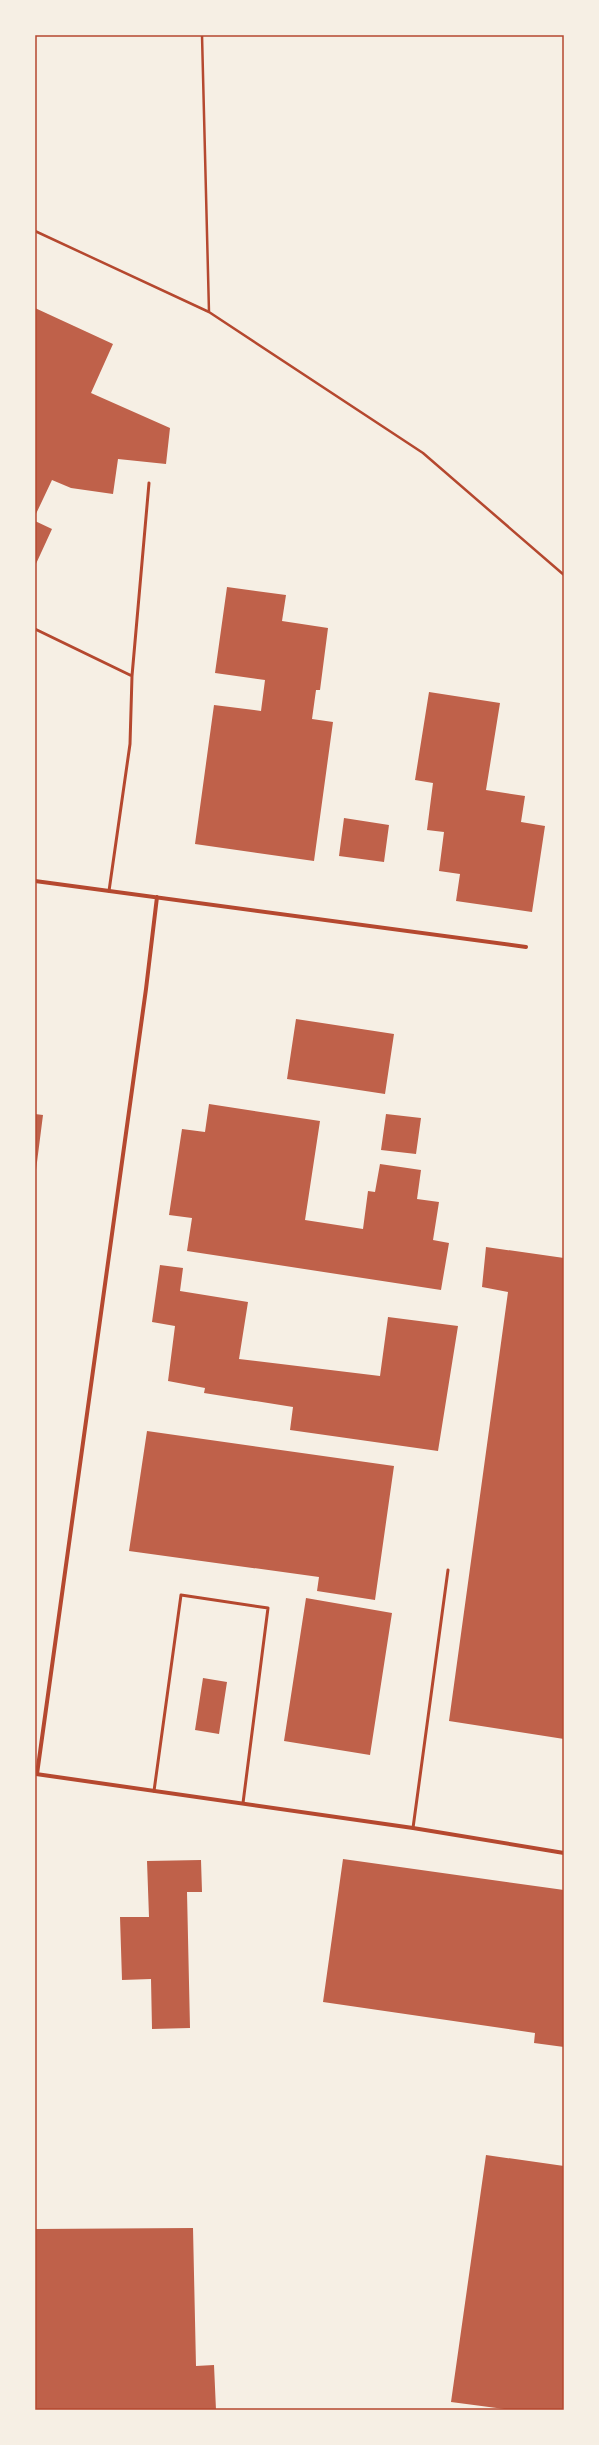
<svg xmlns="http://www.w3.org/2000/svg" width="599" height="2445" viewBox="0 0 599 2445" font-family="'Titillium Web',sans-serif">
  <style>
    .building { fill: #bf614a }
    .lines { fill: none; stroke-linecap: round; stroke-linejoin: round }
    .path { stroke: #b5482f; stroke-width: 2.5 }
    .service { stroke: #b5482f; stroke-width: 3 }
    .minor { stroke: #b5482f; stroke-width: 4 }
    .neatline { fill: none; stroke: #b5482f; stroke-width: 1.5 }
  </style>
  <rect width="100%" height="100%" fill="#f6efe4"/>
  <path class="building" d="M35 308 113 344 91 393 170 428 166 464 118 459 113 494 71 488 52 480 35 516Z
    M35 521 52 529 35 566Z
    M227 587 286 595 282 621 328 628 320 690H316L312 719 333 722 314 861 195 844 214 705 261 711 265 680 215 673Z
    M429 692 500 703 486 790 525 796 521 822 545 826 532 912 456 901 460 874 439 871 444 832 427 830 433 783 415 780Z
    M344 818 389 825 384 862 339 856Z
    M296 1019 394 1034 385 1094 287 1079Z
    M209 1104 320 1121 305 1220 363 1229 368 1191 375 1192 380 1164 421 1170 417 1199 439 1202 433 1240 449 1243 441 1290 187 1251 192 1218 169 1215 182 1129 205 1132Z
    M35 1114 43 1115 36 1170H35Z
    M386 1114 421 1118 416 1154 381 1150Z
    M486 1247 564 1258V1739L449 1721 508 1292 482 1287Z
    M160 1265 183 1268 180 1291 248 1302 239 1359 380 1376 388 1317 458 1326 438 1451 290 1430 293 1407 204 1393 205 1388 168 1381 175 1326 152 1322Z
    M147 1431 394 1466 375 1600 317 1591 319 1577 129 1551Z
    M306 1598 392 1613 370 1755 284 1741Z
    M203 1678 227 1682 219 1734 195 1730Z
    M343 1859 564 1890V2047L534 2043 535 2033 323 2002Z
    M201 1860 202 1892H187L190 2028 152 2029 151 1979 122 1980 120 1917H149L147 1861Z
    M486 2155 564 2166V2410H511L451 2402Z
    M193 2228 196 2366 214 2365 216 2410H35V2229Z"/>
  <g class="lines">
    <path class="path" d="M202 35 209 312
      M35 231 209 312 423 453 564 575"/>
    <path class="service" d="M35 629 132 676
      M109 891 130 744 132 676 149 483
      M154 1791 181 1595 268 1608 243 1803
      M413 1828 448 1570"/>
    <path class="minor" d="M35 881 526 947
      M36 1774 413 1828 564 1853
      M37 1774 146 989 157 897"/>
  </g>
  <rect width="599" height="2445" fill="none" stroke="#f6efe4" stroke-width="72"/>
  <rect x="36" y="36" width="527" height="2373" class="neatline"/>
</svg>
